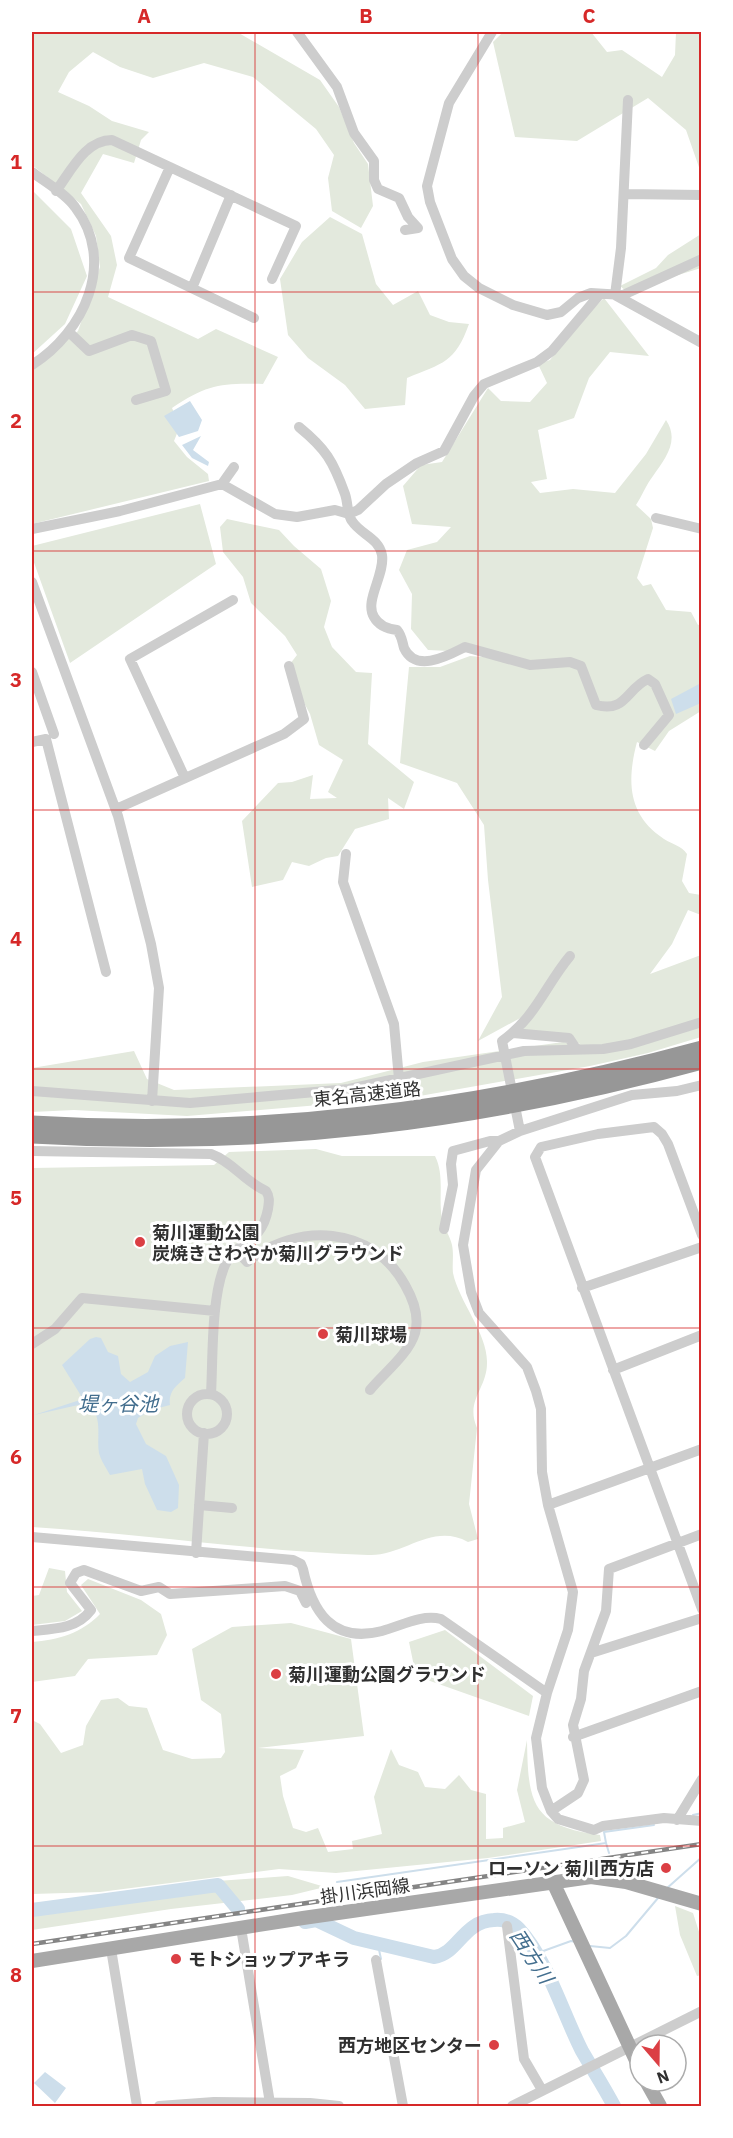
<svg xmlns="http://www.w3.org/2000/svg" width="733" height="2138" viewBox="0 0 733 2138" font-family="'IBM Plex Sans','Noto Sans JP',sans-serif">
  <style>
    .green { fill: #e3e9dd }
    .water { fill: #cddeeb }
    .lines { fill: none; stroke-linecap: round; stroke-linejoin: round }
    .stream { stroke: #cddeeb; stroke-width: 2 }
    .river { stroke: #cddeeb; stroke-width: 14 }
    .minor { stroke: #cdcdcd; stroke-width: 10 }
    .major { stroke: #a8a8a8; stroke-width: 14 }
    .highway { stroke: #979797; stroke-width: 15 }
    .rail-casing { stroke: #858585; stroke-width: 4.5 }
    .rail { stroke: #fff; stroke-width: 2; stroke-dasharray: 7; stroke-linecap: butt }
    .grid { fill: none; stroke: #d62828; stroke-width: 1.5; stroke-opacity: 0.55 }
    .poi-dot { fill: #db3f44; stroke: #fff; stroke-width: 2 }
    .labels { text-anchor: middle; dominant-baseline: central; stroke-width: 6; stroke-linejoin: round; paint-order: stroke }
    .street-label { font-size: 18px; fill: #303030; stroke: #fff }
    .poi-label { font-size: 18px; font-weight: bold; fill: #303030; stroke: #fff; text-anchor: start }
    .water-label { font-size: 20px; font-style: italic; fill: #436e8e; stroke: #fff }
    .neatline { fill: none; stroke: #d62828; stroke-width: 2 }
    .grid-label { font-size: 20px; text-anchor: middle; font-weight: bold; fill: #d62828 }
  </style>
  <rect width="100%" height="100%" fill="#fff"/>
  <path class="green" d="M32 32H237L320 80 339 107 354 143 368 164 373 206 361 228 332 211 328 178 334 155 316 129 253 77 204 63 153 78 120 67 93 52 69 72 58 92 89 106 112 121 149 132 141 140 134 163 103 154 81 193 111 236 117 265 108 297 198 339 216 329 278 357 263 384C221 383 208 384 172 408L180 426 174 441 187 457 208 474 209 481 32 524V369L78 331 100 267 96 236 81 204 32 165Z
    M503 32H591L607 52 622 50 662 77 675 55 676 32H701V173L686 130 648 98 577 141 515 137 493 42Z
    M32 190 71 229 87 276 65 324 32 354Z
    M330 217 362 234 376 284 393 305 418 291 430 315 449 322 469 324C455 363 443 363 407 378L405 405 365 409 345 385 308 358 288 335 280 279 302 242Z
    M701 234V268L626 291 620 286 656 268 668 255Z
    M604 298 649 356 610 352 589 378 574 418 538 430 547 479 531 482 540 493 573 489 615 493 646 454 666 420C680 441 665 459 653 476 646 485 642 496 636 505L651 519 653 528 637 578 643 586 651 584 666 610 691 612 698 625 701 624V711L669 731 655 751 637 742C627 780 627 815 664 839 673 845 681 845 687 854L682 881 689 893 701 895V915L688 910 672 944 650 974 701 955V1037L648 1053 590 1066 414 1097 187 1116 74 1110 32 1112V1068L134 1051 147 1079 174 1090 341 1083 423 1062 563 1042 580 1044 569 1038 520 1035 535 1010 478 1041 502 997 488 880 484 825 457 783 400 763 409 667H440L470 656 509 659 492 653 428 650 411 629 412 594 399 570 407 550 437 542 451 527 412 524 403 486 421 465 442 462 488 388 501 401 530 402 547 383 538 364 550 360 581 320Z
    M200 504 216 564 70 663 32 557V546Z
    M227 519 279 530 294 546 321 569 331 601 324 627 332 647 356 672 372 673 368 744 414 782 404 809 388 798 389 819 355 829 338 856 326 858 309 866 292 862 283 880 252 887 242 821 278 783 292 782 313 775 310 799 337 798 328 792 343 760 319 745 310 714 286 669 297 655 285 636 251 603 243 577 223 552 220 527Z
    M316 1149 342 1156H435C445 1176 438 1198 442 1219 444 1228 450 1236 452 1245 454 1255 452 1264 453 1273 459 1302 488 1334 487 1363 487 1389 465 1400 477 1428L469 1504 478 1539 468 1542C432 1522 403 1557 368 1555 255 1551 144 1534 32 1527V1168L214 1165 229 1152Z
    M49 1568 65 1571 67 1592 82 1611 65 1621 32 1625V1596L39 1595Z
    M88 1579 141 1600 161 1614 167 1635 157 1655 88 1659 75 1676 32 1682V1642C58 1640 82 1633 100 1614L81 1585Z
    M291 1623 351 1639 364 1736 258 1748 304 1750 296 1768 280 1776 283 1796 293 1828 306 1832 318 1828 328 1852 353 1849 352 1841 382 1834 374 1797 391 1749 399 1765 418 1772 425 1787 445 1789 459 1775 471 1790 486 1794V1839L503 1838V1828L525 1822 517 1790 527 1740C528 1802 531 1826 600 1835L601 1841 488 1858 336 1873 279 1869 100 1892 32 1894V1720L40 1724 61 1753 83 1745 86 1726 101 1700 118 1698 129 1706 147 1708 163 1750 192 1759 221 1758 225 1752 221 1714 201 1700 192 1649 232 1627Z
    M445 1630 533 1696 529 1716 416 1676 409 1642Z
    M288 1876 325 1887 292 1895 171 1909 32 1930V1903L120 1899 217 1881Z
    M675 1906 693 1913 701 1938V1975L697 1976 680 1935Z"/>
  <path class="water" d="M190 401 202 420 198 431 179 437 164 416Z
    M201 436 193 450 209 462 208 466 192 458 182 445Z
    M701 683V703L676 714 671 699Z
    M96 1337 101 1338 108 1352 118 1356 121 1374 130 1382 148 1372 155 1356 170 1346 188 1342 185 1378C176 1386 168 1392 170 1405L151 1410 138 1418 136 1424 146 1444 166 1456 179 1485 178 1508 171 1512 157 1510 145 1484 142 1469 110 1475C107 1469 101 1461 99 1453 96 1437 104 1415 87 1403L34 1415 83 1399 62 1365 90 1339Z
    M45 2072 66 2088 55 2103 34 2083Z"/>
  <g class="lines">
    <path class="stream" d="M693 1815 702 1813
      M606 1843 609 1853
      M610 1860 612 1874
      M337 1882 606 1843 604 1832 654 1825
      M666 1889 702 1857
      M378 1945 381 1959
      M590 1946 610 1948 626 1936 658 1898
      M535 1954 571 1941 576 1942"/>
    <path class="river" d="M32 1910 218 1885 238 1909
      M305 1922 316 1920 354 1938 434 1957C458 1954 463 1921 494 1920 504 1919 512 1922 519 1929 547 1959 563 2014 582 2051 593 2070 604 2087 614 2106"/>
    <path class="minor" d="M297 32 337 87 354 133 374 161V180L378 189 399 198 408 217 418 228 405 230
      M492 32 449 103 427 186 430 202 452 259 464 276 479 288 513 305 547 315 561 312 578 298 591 293 623 295 702 259
      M170 167 129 258 254 318
      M32 172C45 182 65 193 75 207 117 262 84 332 32 365
      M56 191C71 171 85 140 112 140L296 226 272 279
      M624 194 702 195
      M192 288 231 195
      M615 295 621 248 628 100
      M615 295 702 343
      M69 332 89 351 132 335 151 341 166 391 136 400
      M299 427C326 449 333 461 345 494 348 502 347 515 352 521 360 534 379 538 382 555 385 575 364 601 374 617 379 626 388 629 397 630 402 636 402 641 404 648 416 674 449 655 465 647L530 665 570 662 581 666 596 705C626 713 626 689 648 679L655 684 669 715 644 745
      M222 484 275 514 297 517 335 510 349 514 358 510 386 484 417 463 444 451 474 396 484 384 537 362 552 351 600 294
      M656 518 702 529
      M32 529 120 511 222 484 234 467
      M32 582 118 816 151 944 159 988 152 1101
      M32 672 54 734
      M32 742 46 739 106 972
      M185 778 130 659 233 600
      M116 809 284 734 304 719 289 666
      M346 854 343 882 394 1024 399 1079
      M513 1033 569 1038 577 1050
      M702 1085 677 1091 632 1095 520 1131 499 1141 476 1170 463 1245 471 1292 479 1313 527 1367 536 1391 541 1409 542 1472 548 1505 573 1592 568 1630 547 1693 536 1738 542 1788 551 1811 558 1819 594 1830 603 1826 664 1818 702 1821
      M32 1091 190 1103 349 1089 524 1051 603 1049 631 1044 702 1022
      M520 1131 502 1041C536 1017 545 986 570 956
      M32 1151 211 1154C233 1162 244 1181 266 1191 270 1197 269 1202 268 1209 261 1246 236 1240 225 1265 211 1297 213 1359 211 1394
      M444 1229 453 1185 451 1164 453 1151 490 1141H499
      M702 1235 668 1144 662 1134 654 1127 598 1134 541 1147 535 1157 702 1609
      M237 1251 247 1262C297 1222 372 1225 405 1285 413 1299 420 1316 415 1333 408 1355 384 1373 370 1390
      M582 1288 702 1247
      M32 1344 55 1329 82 1298 215 1311
      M613 1370 702 1335
      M187 1414a20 20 0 1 1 40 0a20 20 0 1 1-40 0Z
      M199 1505 232 1508
      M548 1505 702 1449
      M32 1537 293 1560 301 1564 303 1569C312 1611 332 1644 382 1631 401 1626 421 1614 441 1619L547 1693
      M196 1553 204 1433
      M32 1631C54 1629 77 1629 91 1610L70 1583 76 1573 84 1570 141 1591 159 1587 170 1594 285 1586 300 1591 306 1603
      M591 1653 702 1618
      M573 1737 702 1691
      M551 1811 578 1793 584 1780 573 1725 581 1699 584 1671 606 1611 609 1569 702 1534
      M677 1820 702 1779
      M507 1926 524 2059 542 2090
      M241 1928 270 2103
      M111 1949 137 2106
      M376 1960 403 2106
      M159 2106 214 2102 310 2103 339 2106
      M512 2106 702 2011"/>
    <path class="major" d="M553 1882 640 2069
      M32 1961 303 1918 591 1877 626 1882 702 1904
      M646 2081 660 2106"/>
    <path class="highway" d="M32 1123C261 1137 481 1108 702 1048
      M32 1136C262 1150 479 1123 702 1062"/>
    <defs>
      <path id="rail" d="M32 1944 702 1844"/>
    </defs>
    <use href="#rail" class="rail-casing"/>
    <use href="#rail" class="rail"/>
  </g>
  <path class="grid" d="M255 32V2106M478 32V2106M32 292H702M32 551H702M32 810H702M32 1069H702M32 1328H702M32 1587H702M32 1846H702"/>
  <g class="poi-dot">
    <circle cx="140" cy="1242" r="6"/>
    <circle cx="323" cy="1334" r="6"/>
    <circle cx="276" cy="1674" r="6"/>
    <circle cx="666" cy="1868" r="6"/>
    <circle cx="176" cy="1959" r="6"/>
    <circle cx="494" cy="2045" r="6"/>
  </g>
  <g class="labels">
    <g class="street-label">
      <text transform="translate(367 1094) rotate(-6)">東名高速道路</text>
      <text transform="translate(365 1891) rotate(-8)">掛川浜岡線</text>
    </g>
    <g class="poi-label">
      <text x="152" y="1232">菊川運動公園<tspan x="152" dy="21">炭焼きさわやか菊川グラウンド</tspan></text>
      <text x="335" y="1334">菊川球場</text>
      <text x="288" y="1674">菊川運動公園グラウンド</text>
      <text x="654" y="1868" text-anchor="end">ローソン 菊川西方店</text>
      <text x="188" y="1959">モトショップアキラ</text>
      <text x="482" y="2045" text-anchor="end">西方地区センター</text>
    </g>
    <g class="water-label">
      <text x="118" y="1403">堤ヶ谷池</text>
      <text transform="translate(532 1956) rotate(57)">西方川</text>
    </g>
  </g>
  <rect width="733" height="2138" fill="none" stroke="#ffffff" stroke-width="66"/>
  <g transform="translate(658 2063) rotate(160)"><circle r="28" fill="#ffffff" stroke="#acacac" stroke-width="1.5"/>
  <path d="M0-4.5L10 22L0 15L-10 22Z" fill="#db3f44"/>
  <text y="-9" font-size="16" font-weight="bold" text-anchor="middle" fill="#303030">N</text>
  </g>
  <rect x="33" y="33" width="667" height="2072" class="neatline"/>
  <g class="grid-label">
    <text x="144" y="23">A</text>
    <text x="366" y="23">B</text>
    <text x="589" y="23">C</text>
    <text x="16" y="169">1</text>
    <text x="16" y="428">2</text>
    <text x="16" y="687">3</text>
    <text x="16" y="946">4</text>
    <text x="16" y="1205">5</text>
    <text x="16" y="1464">6</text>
    <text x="16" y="1723">7</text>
    <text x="16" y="1982">8</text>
  </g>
</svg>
